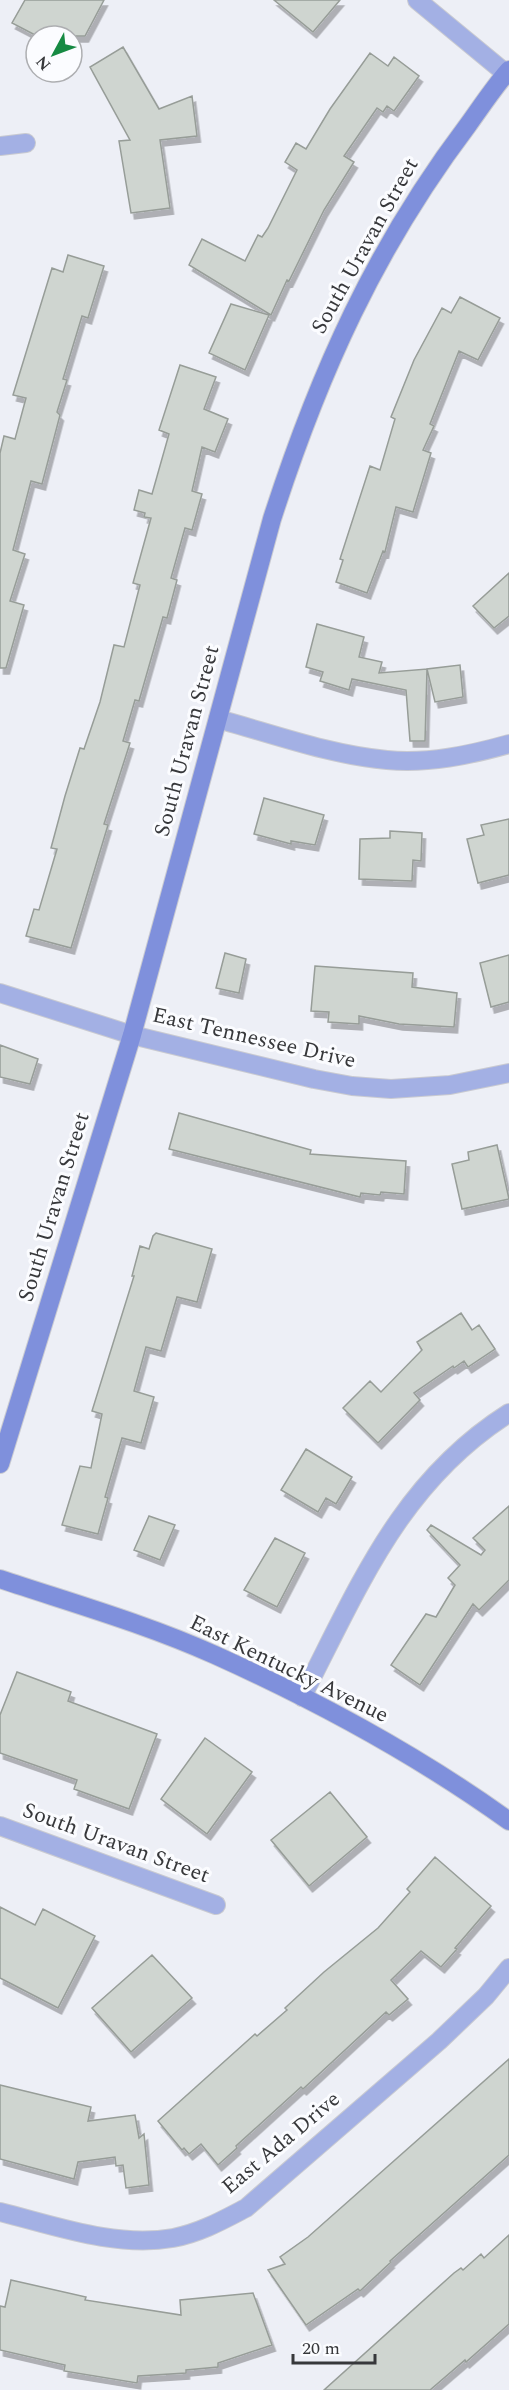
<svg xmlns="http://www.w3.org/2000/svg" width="509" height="2390" viewBox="0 0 509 2390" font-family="Spectral,serif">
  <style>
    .building { fill: #cfd5d0; stroke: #979d98; stroke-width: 1.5; filter: url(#shadow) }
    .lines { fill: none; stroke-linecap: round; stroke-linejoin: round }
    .street-casing { stroke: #c9cad1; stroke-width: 20 }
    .secondary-casing { stroke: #c9cad1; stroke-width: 20 }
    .street { stroke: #a3b0e4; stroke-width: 18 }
    .secondary { stroke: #7f90dc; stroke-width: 18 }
    .labels { text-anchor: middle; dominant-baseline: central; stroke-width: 6; stroke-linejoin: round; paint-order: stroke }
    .street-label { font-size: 22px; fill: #37383b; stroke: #fbfcff }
  </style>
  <defs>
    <filter id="shadow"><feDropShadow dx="3.5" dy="6" stdDeviation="0" flood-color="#0004"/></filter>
  </defs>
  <rect width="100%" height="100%" fill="#edeff6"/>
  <path class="building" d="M25 0H104L85 36H37L12 23Z
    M274 0H340L313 32Z
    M123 47 159 109 192 96 197 136 160 140 170 208 131 213 119 141 130 140 90 67Z
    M370 53 388 66 394 57 419 76 394 111 387 106 383 112 377 108 344 156 354 162 324 210 289 281 287 280 271 315 189 265 202 239 245 261 258 235 262 237 268 228 297 170 285 162 296 143 306 149 330 109Z
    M68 255 104 266 88 318 82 316 63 379 67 380 57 412 60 415 42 484 31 481 13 550 25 554 10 601 24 605 6 668H0V453L4 436 15 439 26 398 13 395 52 268 63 272Z
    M460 297 500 318 478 360 459 351 430 424 434 426 423 450 431 453 413 512 396 507 385 552 383 551 367 593 336 582 343 560 340 559 370 466 380 470 395 419 391 417 414 360 442 308 451 313Z
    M231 304 269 315 245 370 209 353Z
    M180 365 216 377 204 409 228 419 215 452 202 447 192 491 202 494 192 530 185 528 171 578 177 580 167 618 163 617 139 701 135 700 123 741 130 743 104 824 108 825 71 948 26 936 34 909 39 910 57 849 51 848 65 796 80 748 84 749 100 702 114 645 124 647 140 585 133 583 151 518 144 517 145 513 134 510 139 490 152 494 169 434 159 430Z
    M509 573V616L494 628 473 606Z
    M317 624 364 637 359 657 382 662 379 673 427 669 425 741H410L406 690 352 679 349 690 320 681 323 672 306 667Z
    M460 665 463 697 435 702 427 669Z
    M264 798 324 815 315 845 291 841V844L254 834Z
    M509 819V875L478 883 467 839 484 835 481 825Z
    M390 831 422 833 421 861 413 860 412 881 359 879 360 839 390 838Z
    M225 953 246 959 239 993 216 988Z
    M509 955V1002L491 1007 480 963Z
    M315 966 413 973 412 987 457 993 454 1027 399 1024 359 1016V1024L328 1022 329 1012 311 1011Z
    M0 1045 38 1059 30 1084 0 1077Z
    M179 1113 311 1150 310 1154 406 1161 404 1194 381 1192 380 1195 361 1193 360 1197 169 1149Z
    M497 1145 509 1199 462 1209 452 1164 469 1160 468 1152Z
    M156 1233 212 1249 197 1302 177 1297 161 1351 146 1347 134 1391 154 1397 141 1443 122 1438 105 1497 108 1498 98 1534 62 1525 80 1466 91 1468 102 1414 92 1411 134 1276H132L140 1246 149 1249 153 1236Z
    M461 1313 472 1330 479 1325 495 1349 468 1367 464 1361 454 1368 453 1366 414 1393 420 1400 378 1443 343 1408 370 1381 381 1392 422 1350 417 1342Z
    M306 1449 352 1477 336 1504 326 1498 318 1512 281 1490Z
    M509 1506V1580L479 1610 473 1604 420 1685 391 1665 426 1614 436 1617 455 1585 448 1578 460 1565 427 1530 431 1525 481 1555 485 1550 473 1538Z
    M149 1516 175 1525 160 1560 134 1550Z
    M275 1538 305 1553 277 1607 244 1590Z
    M17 1672 71 1692 68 1701 157 1734 129 1809 74 1789 77 1780 0 1753V1715Z
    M205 1738 252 1772 207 1834 161 1799Z
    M330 1792 367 1837 309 1886 271 1840Z
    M435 1857 491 1906 455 1948 457 1949 441 1967 421 1951 391 1980 408 1999 389 2015 386 2012 303 2089 301 2087 236 2146 237 2148 218 2165 201 2144 189 2154 184 2148 182 2150 158 2121 255 2034 257 2036 287 2010 285 2008 324 1972 378 1928 410 1892 407 1889Z
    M0 1907 35 1925 43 1909 95 1936 58 2008 0 1978Z
    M152 1955 192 1998 131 2052 92 2008Z
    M509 2059V2155L390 2261 391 2262 360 2291 358 2289 306 2325 268 2270 285 2264 280 2257 308 2237Z
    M0 2085 91 2107 88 2121 135 2115 139 2138 144 2134 149 2185 126 2188 123 2165 116 2166 115 2157 78 2162 74 2179 0 2159Z
    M509 2235V2324L466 2362 465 2360 430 2390H324L454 2273 461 2268 463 2270 481 2254 484 2258Z
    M11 2280 86 2297 85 2300 181 2315 180 2300 253 2293 272 2345 218 2363V2367L186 2370V2373L138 2376 137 2383 64 2371 65 2365 0 2350V2306L5 2307Z"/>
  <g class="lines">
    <defs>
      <path id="street" d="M417 0 509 76
        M0 146 26 143
        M218 719C273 734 330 755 387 760 428 764 470 755 509 744
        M0 993 132 1035 314 1079 352 1086 391 1089 450 1085 509 1073
        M302 1697C359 1587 400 1482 509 1413
        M0 1826 216 1905
        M0 2212C56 2226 116 2248 173 2238 200 2233 223 2220 246 2208L439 2041 486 1996 509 1968"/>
      <path id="secondary" d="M0 1464 132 1035 272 519C319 373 375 248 468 125 481 107 494 87 509 70
        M0 1579C72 1603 146 1624 215 1655 315 1700 420 1757 509 1821"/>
    </defs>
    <use href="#street" class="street-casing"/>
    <use href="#secondary" class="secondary-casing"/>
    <use href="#street" class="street"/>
    <use href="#secondary" class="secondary"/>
  </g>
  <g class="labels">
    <g class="street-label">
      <text transform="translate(365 246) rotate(-61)">South Uravan Street</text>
      <text transform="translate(187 741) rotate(-75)">South Uravan Street</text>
      <text transform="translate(254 1038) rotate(13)">East Tennessee Drive</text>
      <text transform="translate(54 1207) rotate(-73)">South Uravan Street</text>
      <text transform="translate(289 1669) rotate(26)">East Kentucky Avenue</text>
      <text transform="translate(116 1843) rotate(20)">South Uravan Street</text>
      <text transform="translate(281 2143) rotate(-40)">East Ada Drive</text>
    </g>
  </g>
  <g transform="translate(54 54) rotate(229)"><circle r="28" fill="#fbfcff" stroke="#adaeb1" stroke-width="1.5"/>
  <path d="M0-4.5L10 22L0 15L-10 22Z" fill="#168a43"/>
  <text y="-9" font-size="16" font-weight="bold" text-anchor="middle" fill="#37383b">N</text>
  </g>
  <path d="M293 2354v9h82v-9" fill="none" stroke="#37383b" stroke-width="3"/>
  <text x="302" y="2354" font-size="18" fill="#37383b" stroke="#fbfcff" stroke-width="4.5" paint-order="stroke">20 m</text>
</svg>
